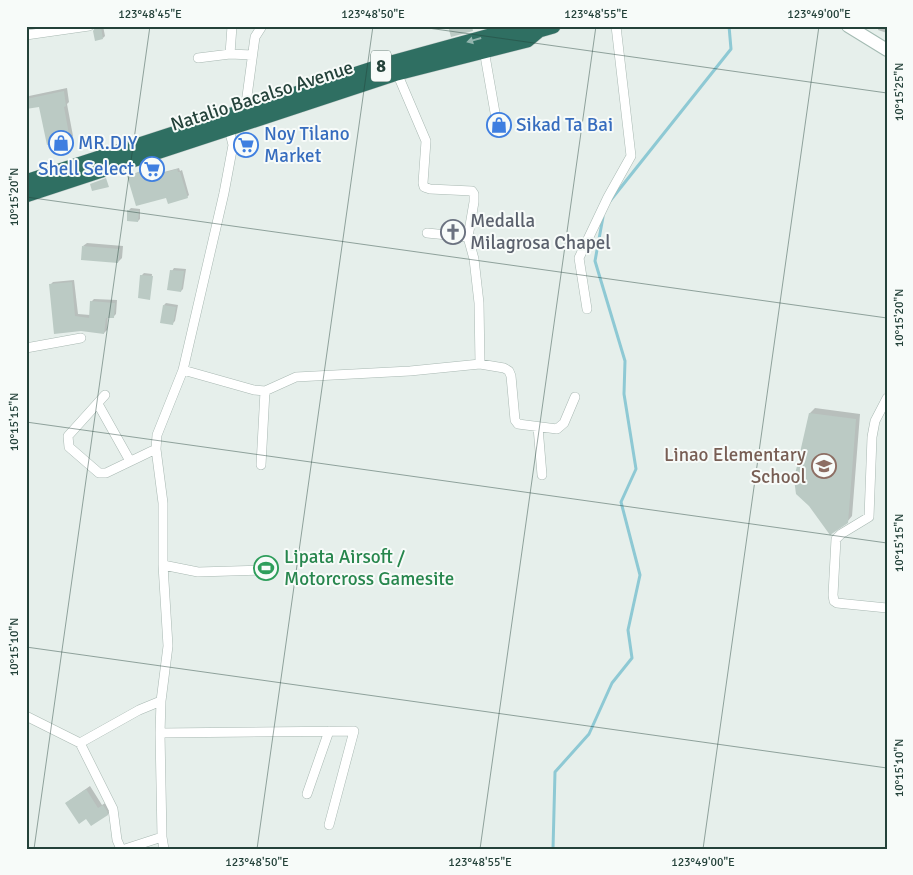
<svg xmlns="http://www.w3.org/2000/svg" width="913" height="875" viewBox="0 0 913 875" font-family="Signika,sans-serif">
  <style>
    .shadow { fill: #0003 }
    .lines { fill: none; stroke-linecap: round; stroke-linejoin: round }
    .stream { stroke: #8ec9d4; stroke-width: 3 }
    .building { fill: #bbcac4 }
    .street-casing { stroke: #a8b8b2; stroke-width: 10 }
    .secondary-casing { stroke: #a4bbb3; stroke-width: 14 }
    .highway-casing { stroke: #c2cac8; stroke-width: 16 }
    .street { stroke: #fff; stroke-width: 9 }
    .secondary { stroke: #fff; stroke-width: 12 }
    .highway { stroke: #2f6f62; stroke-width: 15 }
    .oneway { fill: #93b5ae }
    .ticks { fill: none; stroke: #24423a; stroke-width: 1; stroke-opacity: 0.45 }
    .labels { text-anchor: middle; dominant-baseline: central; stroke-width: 4; stroke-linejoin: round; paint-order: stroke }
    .shield { fill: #f7fbf9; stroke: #637a73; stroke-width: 1 }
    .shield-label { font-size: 18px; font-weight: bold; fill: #24423a }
    .street-label { font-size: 19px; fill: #24423a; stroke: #f7fbf9 }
    .shop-label { font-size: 19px; fill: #366cbe; stroke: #f7fbf9; text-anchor: start }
    .worship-label { font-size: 19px; fill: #5b616d; stroke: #f7fbf9; text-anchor: start }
    .education-label { font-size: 19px; fill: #785e54; stroke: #f7fbf9; text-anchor: end }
    .leisure-label { font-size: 19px; fill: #27864d; stroke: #f7fbf9; text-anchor: start }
    .neatline { fill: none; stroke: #24423a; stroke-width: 2 }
    .ticks-label { font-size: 12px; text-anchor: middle; fill: #24423a }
  </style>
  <rect width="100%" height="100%" fill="#e6efeb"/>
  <path class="shadow" d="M103 26 105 36 103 38 94 31 98 27Z
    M879 26H887V33L878 30Z
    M67 88 69 102 67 104 73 136 70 139 40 105 26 99 29 96Z
    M161 163 164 172 179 168 180 171 182 170 189 195 187 197 167 196 128 176Z
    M131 208 140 209V219L138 221 128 211Z
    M87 243 123 246 122 258 118 262 83 246Z
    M174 268 186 269 183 289 181 291 172 271Z
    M144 273 152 274 149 298 141 276Z
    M74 280 78 314 90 315 91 302 94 299 117 300 116 314 113 317 108 316 107 330 104 333 81 330 50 285 53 282Z
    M166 303 178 305 175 321 173 323 164 305Z
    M815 408 860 414 852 516 847 522 810 506V413Z
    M90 786 102 805 107 802 111 811 107 815 66 803Z"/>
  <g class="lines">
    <path class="stream" d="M610 201 731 49 729 26
      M553 849 555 772 589 734 612 683 632 658 628 630 640 575 621 502 636 469 624 394 625 361 595 261 603 217"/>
  </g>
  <path class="building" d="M448 26H472L473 31 451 37Z
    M101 27 103 39 95 41 93 31 95 28Z
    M64 91 66 106 64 107 70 140 47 145 39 107 26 109V99Z
    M159 164 163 173 177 169 178 172H180L188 198 168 204 166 198 136 206 127 176 149 169V168Z
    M106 178 109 187 92 191 90 184Z
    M127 210 139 211 138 222 127 221Z
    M82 246 120 249 118 263 81 260Z
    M170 270 184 271 181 292 167 290Z
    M140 275 153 276 150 300 138 298Z
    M72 282 75 316 89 318 90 301 115 303 114 318H106L104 334 81 331 54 334 49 284Z
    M163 305 176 307 173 325 160 323Z
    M809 413 856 419 848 523 830 535 809 506 796 494 794 479Z
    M86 789 98 808 103 805 107 811 108 815 91 826 86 819 79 824 65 803Z"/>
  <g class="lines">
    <defs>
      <path id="street" d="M26 35 89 26
        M484 50 497 124 500 126 506 128
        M230 54 232 26
        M198 58 230 54 252 55
        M397 73 426 141 423 183 424 187 430 189 472 191 474 194V202L468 237 474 259 479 303 480 364
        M245 111 255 37 262 26
        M427 233 468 237
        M587 309 579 258 608 197 631 156 616 26
        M26 348 81 338
        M183 370 254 390 265 391 296 377 410 371 480 364 504 368 509 371 511 376 515 420 518 424 557 429 564 423 575 397
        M105 395 68 436 69 447 99 473H106L156 449
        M887 398 875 421 872 437 869 517 841 534 836 539 833 595 834 601 837 603 887 608
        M98 404 130 461
        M538 427 542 475
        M261 465 265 391
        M163 565 198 572 263 570
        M26 716 80 743 139 710 161 701
        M160 733 354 731 329 825
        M80 743 113 809 117 840 121 849
        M307 794 329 731
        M125 849 162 837
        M164 849 162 837 160 733 161 701 168 646 163 565V503L156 449 157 435 183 370 224 193 233 145 228 125"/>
      <path id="secondary" d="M848 26 887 50"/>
      <path id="highway" d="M26 182 388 64 516 29 539 30 553 26
        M26 195 397 73 527 40 539 30"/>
    </defs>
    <use href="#street" class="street-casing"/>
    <use href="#secondary" class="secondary-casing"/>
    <use href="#highway" class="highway-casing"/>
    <use href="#street" class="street"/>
    <use href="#secondary" class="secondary"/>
    <use href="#highway" class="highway"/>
  </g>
  <defs><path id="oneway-solid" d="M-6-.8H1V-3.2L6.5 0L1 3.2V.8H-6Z" transform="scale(1.25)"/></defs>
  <use class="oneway" href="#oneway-solid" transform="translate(474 40) rotate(164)"/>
  <path class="ticks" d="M414 26 887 93M26 197 887 318M26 422 887 543M26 647 887 768M34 849 150 26M257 849 373 26M480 849 596 26M703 849 819 26"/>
  <defs>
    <symbol id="shop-ring" viewBox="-11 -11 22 22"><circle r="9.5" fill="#f7fbf9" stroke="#3f7fe0" stroke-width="1.5"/><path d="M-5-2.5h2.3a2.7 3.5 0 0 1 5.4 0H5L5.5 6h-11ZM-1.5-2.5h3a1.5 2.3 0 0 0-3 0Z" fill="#3f7fe0"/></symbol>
    <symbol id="supermarket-ring" viewBox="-11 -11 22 22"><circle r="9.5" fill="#f7fbf9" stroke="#3f7fe0" stroke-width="1.5"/><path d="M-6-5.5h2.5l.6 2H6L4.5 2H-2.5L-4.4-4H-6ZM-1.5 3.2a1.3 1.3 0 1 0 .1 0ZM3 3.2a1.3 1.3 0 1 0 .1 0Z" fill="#3f7fe0"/></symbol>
    <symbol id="church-ring" viewBox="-11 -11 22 22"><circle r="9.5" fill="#f7fbf9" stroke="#6b7280" stroke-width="1.5"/><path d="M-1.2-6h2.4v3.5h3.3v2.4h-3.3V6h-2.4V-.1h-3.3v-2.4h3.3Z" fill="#6b7280"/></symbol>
    <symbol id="school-ring" viewBox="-11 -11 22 22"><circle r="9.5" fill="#f7fbf9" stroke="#8d6e63" stroke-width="1.5"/><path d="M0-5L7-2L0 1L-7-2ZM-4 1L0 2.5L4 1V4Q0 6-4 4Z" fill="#8d6e63"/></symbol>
    <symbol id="stadium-ring" viewBox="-11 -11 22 22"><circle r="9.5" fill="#f7fbf9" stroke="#2e9e5b" stroke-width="1.5"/><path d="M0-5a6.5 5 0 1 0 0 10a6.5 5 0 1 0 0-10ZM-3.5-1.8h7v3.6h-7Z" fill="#2e9e5b"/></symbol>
  </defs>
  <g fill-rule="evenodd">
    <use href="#shop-ring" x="485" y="111" width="28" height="28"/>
    <use href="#shop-ring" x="47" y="129" width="28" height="28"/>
    <use href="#supermarket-ring" x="232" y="131" width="28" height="28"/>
    <use href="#supermarket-ring" x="138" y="155" width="28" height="28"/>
    <use href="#church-ring" x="439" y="218" width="28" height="28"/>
    <use href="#school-ring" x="810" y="452" width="28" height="28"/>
    <use href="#stadium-ring" x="252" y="554" width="28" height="28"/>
  </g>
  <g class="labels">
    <rect class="shield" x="371" y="50.5" width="20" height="31" rx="4"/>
    <g class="shield-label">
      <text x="381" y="66">8</text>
    </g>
    <g class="street-label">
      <text transform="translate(262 96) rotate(-18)">Natalio Bacalso Avenue</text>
    </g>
    <g class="shop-label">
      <text x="516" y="125">Sikad Ta Bai</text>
      <text x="264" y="134">Noy Tilano<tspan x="264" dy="22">Market</tspan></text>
      <text x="78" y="143">MR.DIY</text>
      <text x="134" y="169" text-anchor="end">Shell Select</text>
    </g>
    <g class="worship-label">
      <text x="470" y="221">Medalla<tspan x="470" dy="22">Milagrosa Chapel</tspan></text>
    </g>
    <g class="education-label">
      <text x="806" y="455">Linao Elementary<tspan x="806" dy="22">School</tspan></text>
    </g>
    <g class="leisure-label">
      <text x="284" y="557">Lipata Airsoft /<tspan x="284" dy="22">Motorcross Gamesite</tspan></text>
    </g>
  </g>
  <rect width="913" height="875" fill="none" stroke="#f7fbf9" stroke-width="55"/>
  <rect x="28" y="28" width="858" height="820" class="neatline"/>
  <g class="ticks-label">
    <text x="150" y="18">123°48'45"E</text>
    <text x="373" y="18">123°48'50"E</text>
    <text x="596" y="18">123°48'55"E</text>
    <text x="819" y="18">123°49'00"E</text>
    <text transform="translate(899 92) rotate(-90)" y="4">10°15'25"N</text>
    <text transform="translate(14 197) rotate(-90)" y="4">10°15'20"N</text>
    <text transform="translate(899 318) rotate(-90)" y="4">10°15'20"N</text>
    <text transform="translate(14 422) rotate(-90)" y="4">10°15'15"N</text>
    <text transform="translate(899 543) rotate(-90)" y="4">10°15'15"N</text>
    <text transform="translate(14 647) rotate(-90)" y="4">10°15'10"N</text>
    <text transform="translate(899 768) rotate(-90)" y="4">10°15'10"N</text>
    <text x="257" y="866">123°48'50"E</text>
    <text x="480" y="866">123°48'55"E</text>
    <text x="703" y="866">123°49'00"E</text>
  </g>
</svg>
